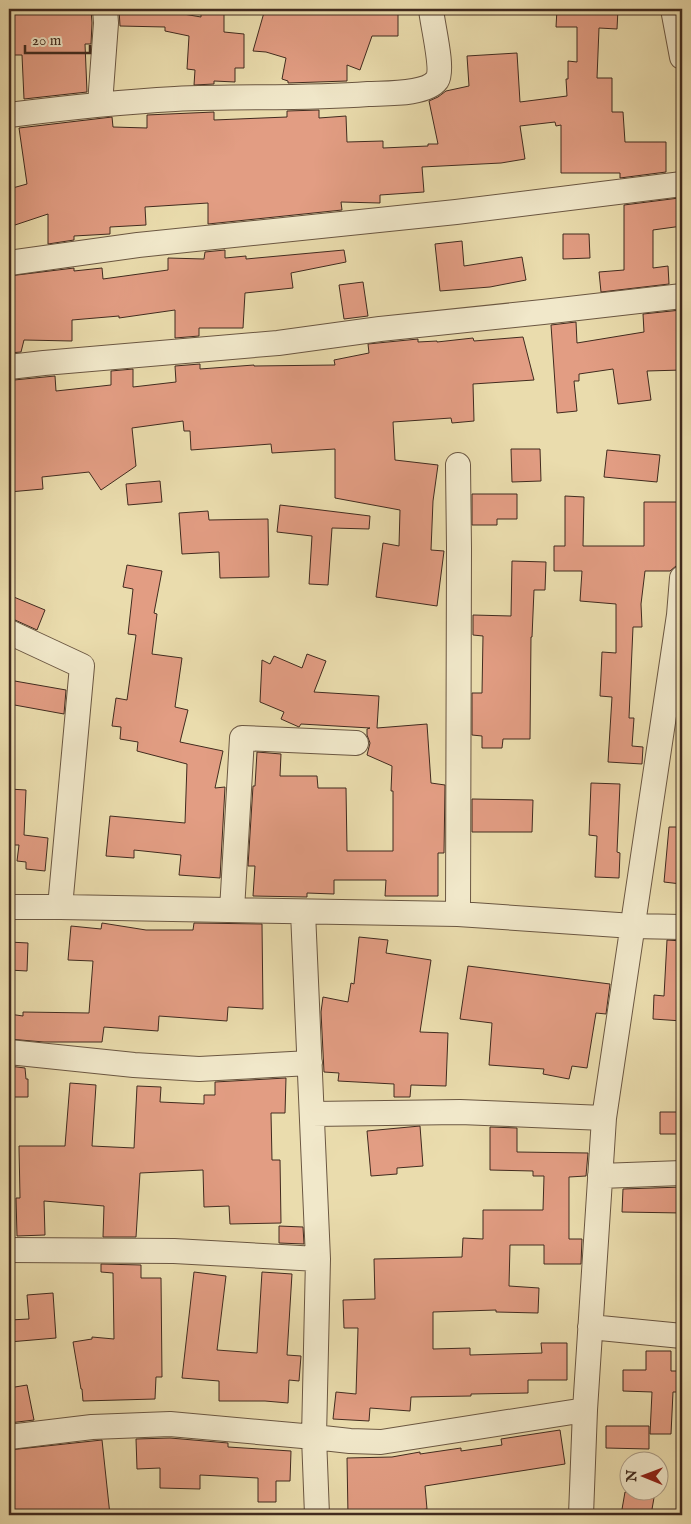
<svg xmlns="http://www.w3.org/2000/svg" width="691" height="1524" viewBox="0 0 691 1524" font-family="'IM FELL English',serif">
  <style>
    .building { fill: #e29d83; stroke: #412b1f }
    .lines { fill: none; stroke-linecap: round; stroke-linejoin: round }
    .minor-casing { stroke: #6b5742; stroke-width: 26 }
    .minor { stroke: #f1e8ca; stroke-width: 24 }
  </style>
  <rect width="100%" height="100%" fill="#eadcad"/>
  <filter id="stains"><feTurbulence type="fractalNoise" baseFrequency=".004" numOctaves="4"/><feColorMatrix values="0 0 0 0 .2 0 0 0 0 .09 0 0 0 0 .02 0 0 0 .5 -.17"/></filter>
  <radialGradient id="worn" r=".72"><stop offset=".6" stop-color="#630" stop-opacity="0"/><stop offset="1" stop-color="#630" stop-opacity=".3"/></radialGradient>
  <path class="building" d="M9 9H91L92 23 91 44H85L87 92 24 99 22 55H9Z
    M119 9H154L201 17V9H224V32L244 34V68H235V82L214 81V84L194 85 195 70 187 69 189 36 165 31V27L120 26Z
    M265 9H386V12L398 11V36H372L360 70 347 65V81L288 83V81L282 79 286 58 266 52 253 51Z
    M557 9H618L617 29 599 28 597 78H612V112H623L625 142H666V172L620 178V173H561V125L556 126 555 122 520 126 525 159 501 163 422 167 424 192 380 195V203L341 202 342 210 208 224V203L145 207 146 225 110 227V234L74 236V240L48 244V214L9 227V189L27 184 19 128 112 117 113 127 147 128V115L214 112V120L287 117V111L319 110V118L346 116 347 142 383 141V148L428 146V144H438L429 101 438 97 446 91 469 86 467 56 517 53 520 102 567 96 566 79H568V61L577 62V27H556Z
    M679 198 682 226 653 230V268L668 266 669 284 601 292 599 272 624 270V205Z
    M563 234H589L590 258 563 259Z
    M462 241 464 266 522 257 526 280 490 287 440 291 435 244Z
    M225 250V258L246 256V259L344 250 346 262 291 273 293 288 245 293 243 328H199V336L175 338V310L119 318V316L72 320V341L24 340 21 352 9 353V276L74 268V271L102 268 103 279 168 270V258L204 259 205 252Z
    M363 282 368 316 344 319 339 285Z
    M681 310 682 370 647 371 651 400 618 404 613 369 579 374V381H574L577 411 557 413 551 325 576 322 577 343 644 332 643 314Z
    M523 337 534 380 473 384 474 421 452 423 451 418 393 422 395 460 438 465 433 501 431 550 444 551 437 606 376 597 383 543 399 546 400 510 335 498V449L272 453 271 444 191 450 190 431H184L183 421 132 428 136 466 101 490 89 472 42 477 43 489 9 492V407H14V380L55 376 56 391 111 385V371L133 369V387L176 382 175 366 200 364V369L254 365V366L335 365 334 360 369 353 368 344 418 339V342L437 341V342L473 338 474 341Z
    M511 449H540L541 481 512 482Z
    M607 450 660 455 657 482 604 477Z
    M160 481 162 502 128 505 126 484Z
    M472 494H517V519H497V525H472Z
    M565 496 584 497 583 546H644V502H680V565L676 566 670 571H645L641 604 642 627H633L629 718H634L632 746 643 747 642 764 608 762 612 697 600 696 602 652 616 653V604L580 601 582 571H554V546H565Z
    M280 505 370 516 369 529 332 528 328 585 309 584 312 536 277 532Z
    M208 511 209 520 268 519 269 577 220 578 219 552 182 554 179 513Z
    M512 561 546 562 545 590H534L532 637H531L530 739H503L502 748H482V736L472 735V693H482L483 636 473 635V615L511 616Z
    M127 565 162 571 154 613 157 614 152 654 182 658 175 707 188 710 180 742 223 751 215 788 225 787 220 878 179 875 181 855 134 850V858L106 856 110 816 185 823 187 764 137 751 138 742 120 739 121 727 112 726 116 698 127 700 136 635 128 634 133 589 123 587Z
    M9 595 45 610 37 630 15 620 9 618Z
    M307 654 326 661 314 692 379 696 377 728 427 724 431 783 445 785 444 853H438V896H385L386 880H334V894L307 893V897L253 896 255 866H248L253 786H255L257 752 281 754 280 776H317L318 788H346L347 851H393V791H391L392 766 367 755 370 743 367 735V729L370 728 301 724 299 727 281 719 284 712 260 702 262 660 270 664 274 656 302 668Z
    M9 680 66 690 64 714 9 704Z
    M591 783 620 784 617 852 620 853 619 878 595 877 597 836 589 835Z
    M9 789 26 790 24 835 48 838 45 871 26 869V862L17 861 19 845H9Z
    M472 799 533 800 532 832H472Z
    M669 827H682V883L681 884 664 882Z
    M102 923 146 930H193L194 923 262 924 263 1009 228 1007 227 1021 159 1016 158 1031 104 1027 102 1042H44L9 1039V1014L23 1016V1012L89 1013 93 961 68 960 71 926 101 929Z
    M359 937 388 940 386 953 431 960 420 1032 448 1033 446 1086 411 1085 410 1097H394V1084L338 1081 339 1073 324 1072 321 1012 323 997 348 1002 351 983 354 984Z
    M667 940 682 941V1021L653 1019 654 995 664 996Z
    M9 942 28 943 27 971 9 970Z
    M468 966 610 984 606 1014 596 1013 587 1068 572 1066 569 1079 543 1074 544 1069 489 1065 492 1023 460 1019Z
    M9 1066 25 1068 26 1079H28V1097H9Z
    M286 1078 285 1113H271L272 1160H280L281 1223 230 1224 229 1206 204 1207 203 1170 140 1173 136 1237H103L104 1206 44 1201 45 1235 17 1236 16 1198H20L19 1146H65L70 1083 96 1085 92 1146 134 1148 137 1086 161 1087 160 1102 204 1104V1095H215V1082Z
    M660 1112H682V1134H660Z
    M420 1126 423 1166 397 1168V1174L371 1176 367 1131Z
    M490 1127 517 1128V1152L588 1153 586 1176 569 1177V1239H582L581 1264H544V1245H510L509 1286 539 1288 538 1313 496 1312V1310L433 1312V1349L470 1348V1355L542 1353 541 1343H567V1380H528V1393L471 1394V1396L411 1397 410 1411 370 1408 369 1421 333 1419 336 1392 356 1394 358 1328H344L343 1300 375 1299 374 1259 462 1257 463 1238 483 1239V1210H543L544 1176H533V1171L490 1170Z
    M682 1187V1213L622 1212 623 1189Z
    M279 1226 303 1227 304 1244 279 1243Z
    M101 1264 141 1265V1278H161L162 1377H156L155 1399 83 1401 82 1389H81L73 1342 92 1339V1337L114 1339 113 1273 101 1272Z
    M194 1272 226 1276 217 1350 257 1353 262 1272 292 1274 287 1355 301 1356 299 1381 289 1380 288 1403 265 1401H219V1381L182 1378Z
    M53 1293 56 1338 9 1342V1320L29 1319 27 1295Z
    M646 1351H671V1371H678L677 1392H673L671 1434H650L652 1392 623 1391V1370H646Z
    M27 1385 34 1420 9 1423V1388Z
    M606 1426H649V1449L606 1448Z
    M560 1430 565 1464 425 1486 427 1509 393 1515H348L347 1458 392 1457 420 1452V1454L461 1448V1451L502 1445 501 1439Z
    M170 1438 228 1443V1447L291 1451 290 1481H276V1502H258V1478L200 1475V1489L160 1488V1468L137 1469 136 1439Z
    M102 1440 110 1515H9V1450Z
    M625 1492H655L651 1515H621Z"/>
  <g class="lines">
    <defs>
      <path id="minor" d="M673 9 682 57
        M100 104 106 23 105 9
        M9 115C64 108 119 102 175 99 239 96 304 99 368 94 385 93 426 95 437 80 444 69 432 23 431 9
        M9 263 138 245 456 212 682 184
        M9 367 44 363 278 343 380 329 543 312 682 296
        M9 632 82 666 60 907
        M9 907H60L458 914 633 926 682 927
        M232 910 242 738 356 743
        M303 912 318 1259 314 1437 317 1515
        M458 914 459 548 458 465
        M9 1052 134 1065 199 1069 310 1063
        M312 1114 460 1112 604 1118
        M600 1176 682 1173
        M9 1250 174 1251 318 1259
        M590 1327 682 1336
        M9 1437 92 1427 170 1424 314 1437 350 1441 381 1442 585 1410
        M581 1515 585 1410 604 1118 679 615 682 578"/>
    </defs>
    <use href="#minor" class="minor-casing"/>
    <use href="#minor" class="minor"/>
  </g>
  <rect width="691" height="1524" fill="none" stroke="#eadcad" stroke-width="30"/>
  <rect x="10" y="10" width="671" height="1504" fill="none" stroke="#412b1f" stroke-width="2.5"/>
  <rect x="15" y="15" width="661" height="1494" fill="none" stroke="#412b1f"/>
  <g transform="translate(644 1476) rotate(271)"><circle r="24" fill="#f1e8ca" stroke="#ab9c86"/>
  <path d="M0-4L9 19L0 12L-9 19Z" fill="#8f2418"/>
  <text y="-8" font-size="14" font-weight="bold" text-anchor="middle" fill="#412b1f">N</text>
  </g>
  <path d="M25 45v8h65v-8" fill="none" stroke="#412b1f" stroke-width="2.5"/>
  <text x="32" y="45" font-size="15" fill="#412b1f" stroke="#f1e8ca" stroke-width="4" paint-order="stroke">20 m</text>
  <rect width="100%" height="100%" filter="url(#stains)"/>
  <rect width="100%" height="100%" fill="url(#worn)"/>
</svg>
